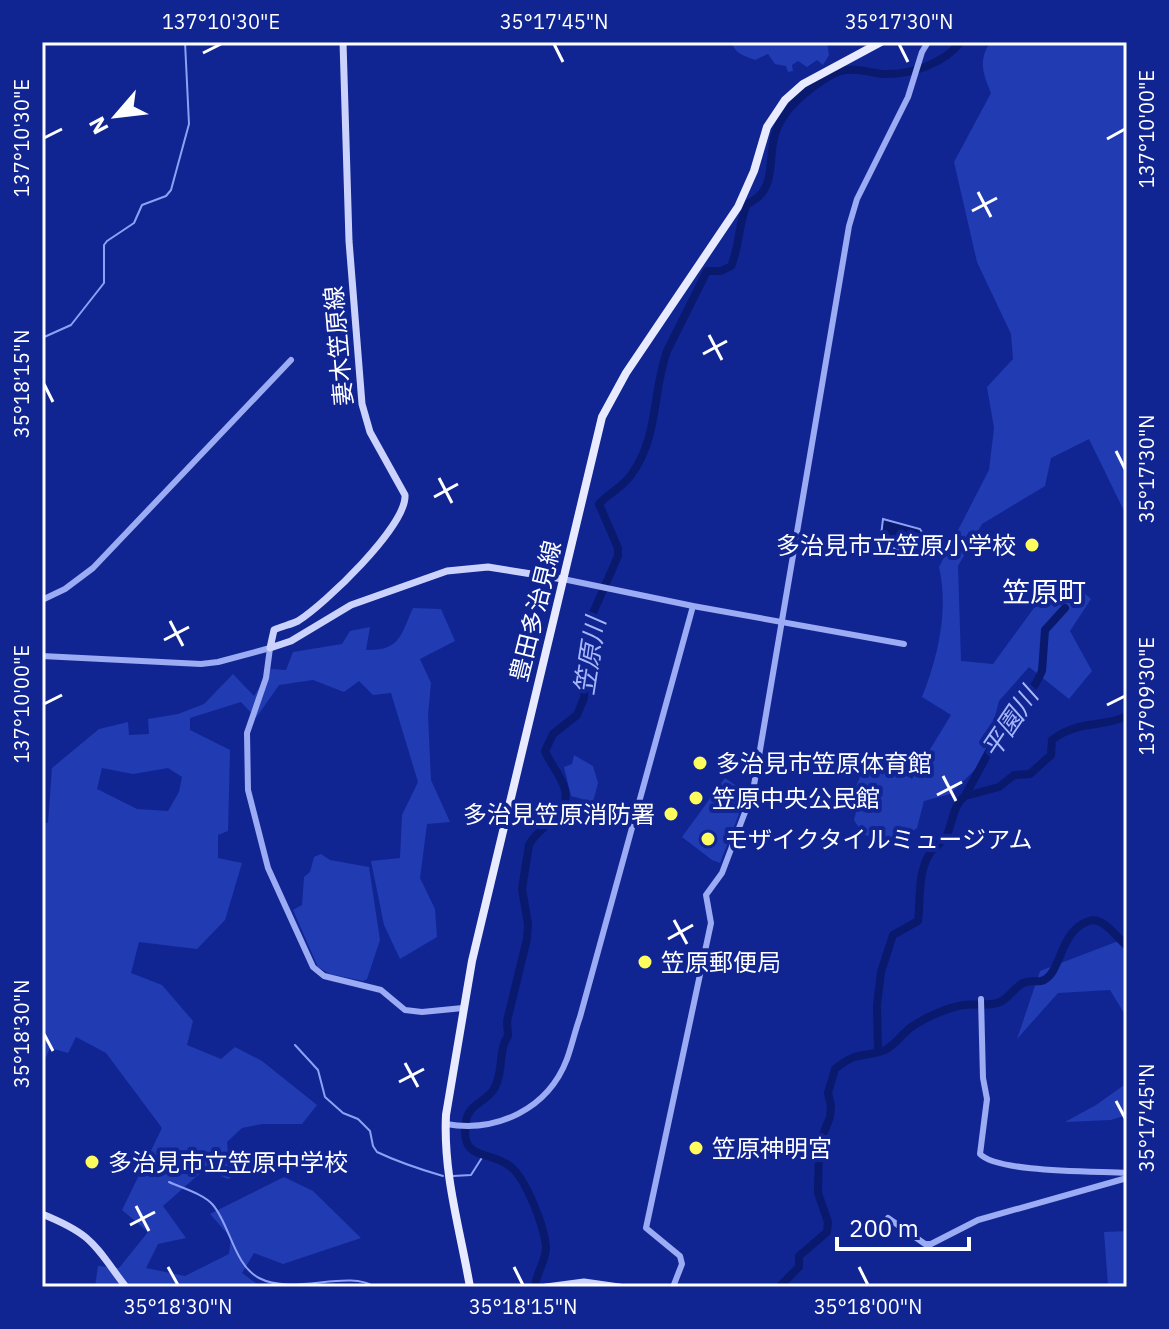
<svg xmlns="http://www.w3.org/2000/svg" width="1169" height="1329" viewBox="0 0 1169 1329" font-family="'IBM Plex Sans','Noto Sans JP',sans-serif">
  <style>
    .green { fill: #213bb2; fill-rule: evenodd }
    .water { fill: #09196e; stroke: #8da1f7; stroke-width: 2 }
    .lines { fill: none; stroke-linecap: round; stroke-linejoin: round }
    .stream { stroke: #8da1f7; stroke-width: 2 }
    .river { stroke: #09196e; stroke-width: 8 }
    .tertiary { stroke: #9babf4; stroke-width: 6 }
    .secondary { stroke: #cbd3fd; stroke-width: 7 }
    .primary { stroke: #e8ebff; stroke-width: 8 }
    .ticks { fill: none; stroke: #fff; stroke-width: 3 }
    .poi-dot { fill: #fffc5e; stroke: #102592; stroke-width: 3 }
    .labels { text-anchor: middle; dominant-baseline: central; stroke-width: 8; stroke-linejoin: round; paint-order: stroke }
    .street-label { font-size: 24px; fill: #fff; stroke: #102592 }
    .poi-label { font-size: 24px; fill: #fff; stroke: #102592; text-anchor: start }
    .water-label { font-size: 26px; font-style: italic; fill: #a7b7fb; stroke: #102592 }
    .quarter-label { font-size: 28px; fill: #fff; stroke: #102592 }
    .neatline { fill: none; stroke: #fff; stroke-width: 3 }
    .ticks-label { font-size: 20px; text-anchor: middle; fill: #fff }
  </style>
  <rect width="100%" height="100%" fill="#102592"/>
  <path class="green" d="M732 42H827L829 55 823 65 817 60 807 67 798 61 792 65 793 71 788 72 786 66 775 64 768 54 755 60C746 56 734 54 732 42Z
    M990 42H1127V517L1089 439 1051 458 1045 486 982 524 958 566 961 661 993 664 1042 597 1071 581 1091 599 1070 631 1092 671 1069 699 1029 667 999 701 983 762 950 794 924 801 917 828 900 840 864 835 854 820 857 808 852 796 867 760 894 767 912 779 951 715 922 697C938 657 949 610 939 567L989 470 994 428 987 387 1013 359 1011 334 977 262 954 162 991 93C983 73 978 62 990 42Z
    M413 608 441 609 455 641 420 659 431 683 428 715 431 780 450 822 427 824 420 878 435 909 437 937 400 959 384 925 371 861 400 858 402 815 418 782 391 693 373 695 359 681 344 692 313 680 279 685 256 718 241 702 190 718V730L230 750 228 831 218 835V858L242 863 225 920 197 949 139 942 131 973 162 985 193 1021 187 1045 221 1059 235 1047 262 1061 317 1105 302 1124H262L242 1128 227 1142 228 1154 248 1168 228 1179 205 1169 163 1206 186 1238 158 1244 146 1268 185 1276 229 1254 231 1238 210 1214 284 1177 313 1191 361 1238 283 1264 254 1253 242 1273 261 1287H283H95L98 1266 119 1268 148 1232 122 1210 162 1128 106 1053 76 1037 68 1053 50 1048 42 1066V822L48 823 52 768 99 729 128 722 129 735 149 734 148 719 178 714 204 704 233 674 254 696 271 669 286 670 293 652 342 644 350 631 370 627 366 650C400 651 401 635 413 608ZM102 768 133 774 168 768 182 777 179 792 168 811 137 809 97 789Z
    M574 755 593 766 598 783 593 802 571 796 564 767 572 764Z
    M725 778 741 789 744 801 720 863 712 860 682 837Z
    M321 854 330 860 369 867 380 940 367 979 363 981 330 974 318 967 293 910 302 905 304 877 310 872 314 857Z
    M1121 940H1127V1018L1110 990 1058 993 1017 1039 1040 971Z
    M1127 1083V1115L1111 1120 1065 1122 1096 1105Z
    M1127 1231V1284L1108 1285 1104 1232Z"/>
  <path class="water" d="M883 519 920 529 925 537 920 556 880 544Z"/>
  <g class="lines">
    <path class="stream" d="M42 338 71 325 104 283V245L107 241 134 223 142 205 166 196 171 190 189 124 185 42
      M295 1045 318 1070 325 1097 343 1113 358 1119 370 1131 373 1146 377 1152C398 1162 419 1169 443 1176
      M453 1176 471 1175 483 1156
      M169 1182C182 1188 204 1194 213 1205 230 1225 234 1265 259 1278 293 1296 348 1269 375 1287"/>
    <path class="river" d="M965 796 999 787 1014 775 1030 774 1051 755 1052 740C1077 720 1102 728 1127 716
      M878 1050 877 1005 881 972 893 935 918 921C921 898 917 874 930 853 935 845 943 843 947 835 953 821 953 805 965 796L999 733 1036 683 1042 671 1045 630 1065 608
      M535 1287C536 1272 547 1260 546 1246 544 1226 526 1179 511 1167 490 1149 459 1163 466 1121 468 1105 487 1101 494 1089 504 1072 498 1049 508 1036L507 1021 527 939 528 924 522 889 529 845C538 825 571 817 565 790 562 776 550 764 545 751L553 734 577 715 584 698 586 643 593 613 618 556V548L599 504C609 493 622 488 631 475 659 437 652 393 667 351L707 271H721L731 266C740 246 738 224 747 204 778 191 767 160 775 134 781 115 798 98 813 87 823 80 835 71 846 70 859 68 871 73 883 74 911 75 943 64 961 42
      M779 1287 799 1267V1256L827 1232 828 1222 818 1193 819 1145 830 1117 831 1106 828 1093 835 1069C858 1050 864 1058 885 1050 896 1045 903 1032 913 1026 926 1017 947 1008 963 1005 975 1003 989 1007 1000 1002 1009 998 1014 988 1023 983 1030 980 1034 982 1041 981 1062 976 1058 931 1089 921 1103 916 1117 938 1127 946"/>
    <path class="tertiary" d="M563 579 693 606 904 644
      M42 600 65 589 93 568 291 360
      M42 656 201 664 218 662 270 648 266 678 247 733 248 790 268 868 313 967 324 976 381 990 405 1010 422 1012 463 1008
      M981 999 983 1078 987 1099 980 1154C998 1173 1098 1171 1127 1173
      M446 1124C497 1133 548 1109 567 1059 572 1045 575 1031 580 1017L693 606
      M888 1218 925 1244H931L978 1220 1127 1178
      M673 1287 682 1264 680 1256 646 1228 711 923 706 895 722 873 753 791 849 226 857 199 908 97 922 52 928 42"/>
    <path class="secondary" d="M343 42 349 241 362 404 370 432 405 495C407 526 324 605 298 621 290 625 282 626 274 630L270 648 291 641 351 605 447 571 488 567 563 579
      M42 1214C94 1235 94 1245 126 1287
      M546 1287 584 1282 619 1287"/>
    <path class="primary" d="M470 1287C460 1229 443 1174 446 1115L472 961 602 417 626 373 738 207 754 171 767 127 785 100 803 84 881 42"/>
  </g>
  <path class="ticks" d="M554 44 563 62M899 44 908 62M203 53 221 44M44 138 62 129M1107 139 1125 129M978 192 991 217M972 211 997 198M709 335 722 360M703 354 727 341M44 384 53 402M1116 451 1125 469M439 478 452 503M434 497 458 484M170 621 183 646M164 640 189 627M44 704 62 695M1107 705 1125 696M943 776 956 801M937 795 962 782M674 920 687 944M668 939 693 925M44 1034 53 1051M405 1063 418 1087M399 1082 424 1069M1116 1101 1125 1118M136 1206 149 1231M130 1225 155 1212M168 1267 178 1285M514 1267 523 1285M859 1267 868 1285"/>
  <g class="poi-dot">
    <circle cx="1032" cy="545" r="8"/>
    <circle cx="700" cy="763" r="8"/>
    <circle cx="696" cy="798" r="8"/>
    <circle cx="671" cy="814" r="8"/>
    <circle cx="708" cy="839" r="8"/>
    <circle cx="645" cy="962" r="8"/>
    <circle cx="696" cy="1148" r="8"/>
    <circle cx="92" cy="1162" r="8"/>
  </g>
  <g class="labels">
    <g class="street-label">
      <text transform="translate(338 346) rotate(-95)">妻木笠原線</text>
      <text transform="translate(535 611) rotate(-76)">豊田多治見線</text>
    </g>
    <g class="poi-label">
      <text x="1016" y="545" text-anchor="end">多治見市立笠原小学校</text>
      <text x="716" y="763">多治見市笠原体育館</text>
      <text x="712" y="798">笠原中央公民館</text>
      <text x="655" y="814" text-anchor="end">多治見笠原消防署</text>
      <text x="724" y="839">モザイクタイルミュージアム</text>
      <text x="661" y="962">笠原郵便局</text>
      <text x="712" y="1148">笠原神明宮</text>
      <text x="108" y="1162">多治見市立笠原中学校</text>
    </g>
    <g class="water-label">
      <text transform="translate(589 656) rotate(-81)">笠原川</text>
      <text transform="translate(1009 722) rotate(-56)">平園川</text>
    </g>
    <g class="quarter-label">
      <text x="1044" y="591">笠原町</text>
    </g>
  </g>
  <rect width="1169" height="1329" fill="none" stroke="#102592" stroke-width="88"/>
  <g transform="translate(116 116) rotate(242)" stroke="#102592" stroke-width="6" paint-order="stroke">
  <path d="M0-6L14 30L0 20L-14 30Z" fill="#ffffff"/>
  <text y="-12" font-size="22" font-weight="bold" text-anchor="middle" fill="#ffffff">N</text>
  </g>
  <path d="M837 1237v12h132v-12" fill="none" stroke="#ffffff" stroke-width="4"/>
  <text x="849" y="1237" font-size="24" fill="#ffffff" stroke="#102592" stroke-width="6" paint-order="stroke">200 m</text>
  <rect x="44" y="44" width="1081" height="1241" class="neatline"/>
  <g class="ticks-label">
    <text x="221" y="29">137°10'30"E</text>
    <text x="554" y="29">35°17'45"N</text>
    <text x="899" y="29">35°17'30"N</text>
    <text transform="translate(1147 129) rotate(-90)" y="7">137°10'00"E</text>
    <text transform="translate(22 138) rotate(-90)" y="7">137°10'30"E</text>
    <text transform="translate(22 384) rotate(-90)" y="7">35°18'15"N</text>
    <text transform="translate(1147 469) rotate(-90)" y="7">35°17'30"N</text>
    <text transform="translate(1147 696) rotate(-90)" y="7">137°09'30"E</text>
    <text transform="translate(22 704) rotate(-90)" y="7">137°10'00"E</text>
    <text transform="translate(22 1034) rotate(-90)" y="7">35°18'30"N</text>
    <text transform="translate(1147 1118) rotate(-90)" y="7">35°17'45"N</text>
    <text x="178" y="1314">35°18'30"N</text>
    <text x="523" y="1314">35°18'15"N</text>
    <text x="868" y="1314">35°18'00"N</text>
  </g>
</svg>
